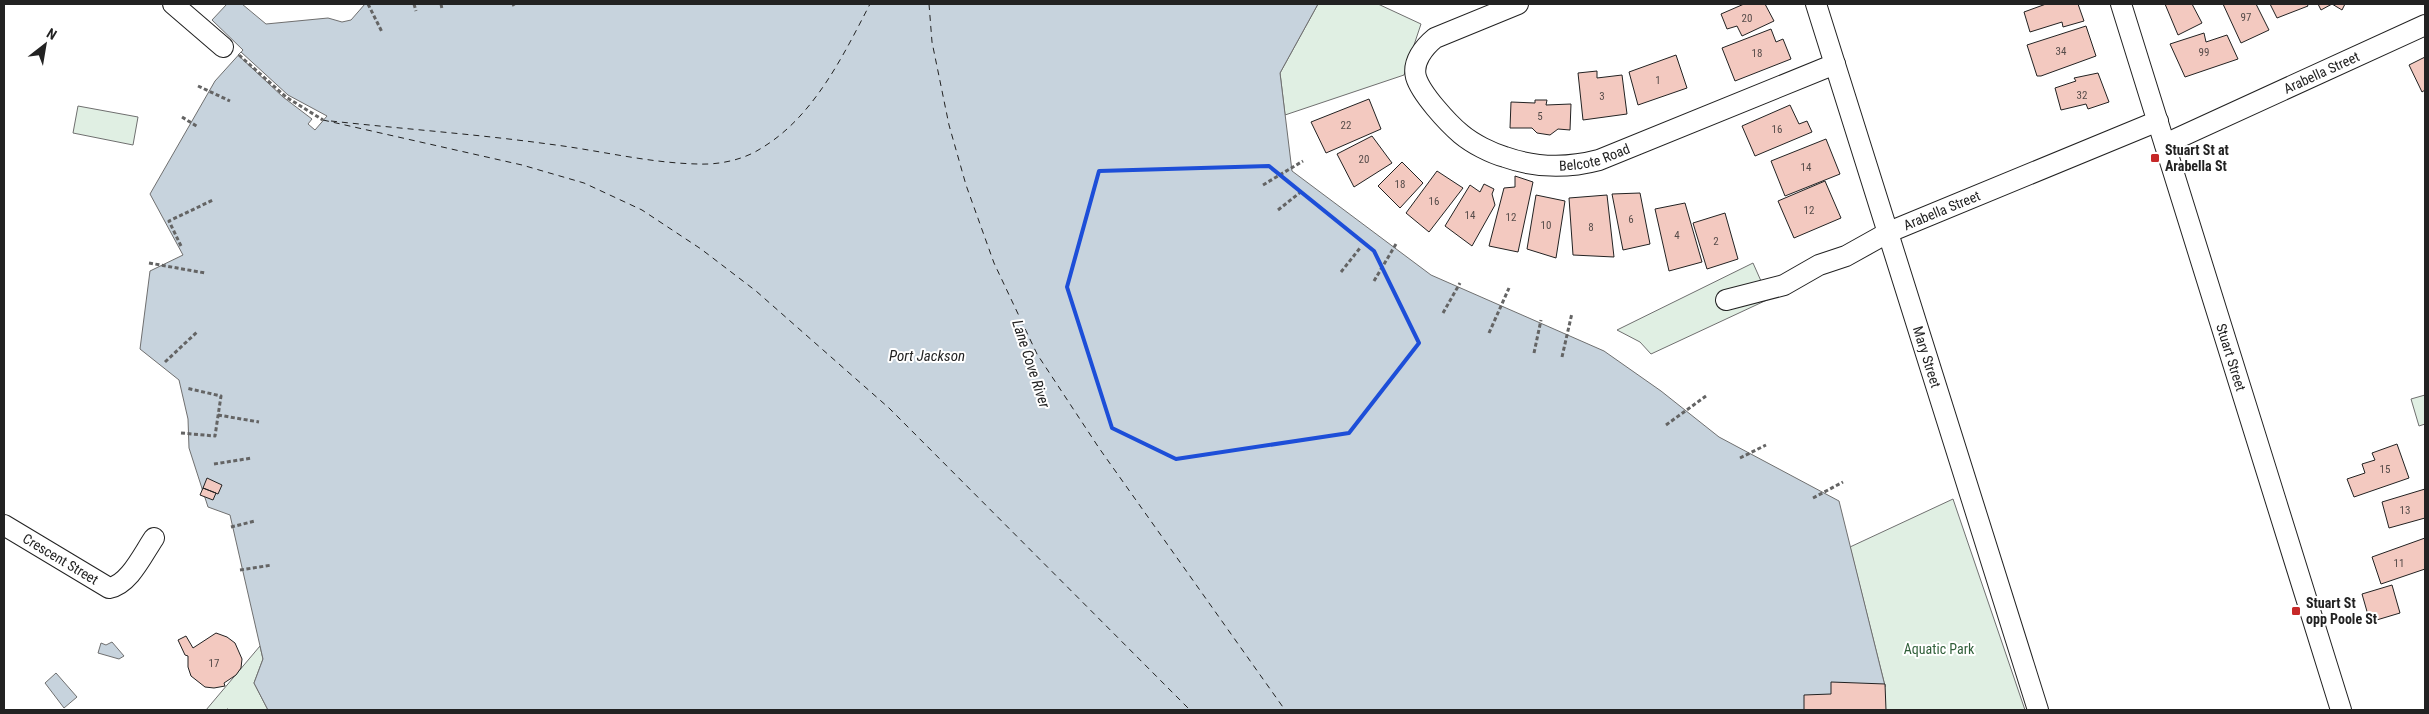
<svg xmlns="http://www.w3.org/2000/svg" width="2429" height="714" viewBox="0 0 2429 714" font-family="'Roboto Condensed',sans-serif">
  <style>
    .green { fill: #e0efe3; stroke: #6f6f6f }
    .water { fill: #c7d3dd; stroke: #6f6f6f }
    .pier { fill: #fff; stroke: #6f6f6f }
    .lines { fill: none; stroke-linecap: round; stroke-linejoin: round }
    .ferry { stroke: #222; stroke-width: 1; stroke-dasharray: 6 5; stroke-linecap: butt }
    .building { fill: #f3c9c0; stroke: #222 }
    .minor-casing { stroke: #222; stroke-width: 22 }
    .path { stroke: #646464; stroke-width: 3; stroke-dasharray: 4 2.5; stroke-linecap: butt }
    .minor { stroke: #fff; stroke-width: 20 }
    .marked { fill: none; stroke: #1d4ed8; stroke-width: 4; stroke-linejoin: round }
    .poi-dot { fill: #c62828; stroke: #fff; stroke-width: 2 }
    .labels { text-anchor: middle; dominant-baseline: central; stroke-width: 4; stroke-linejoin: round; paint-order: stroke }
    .number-label { font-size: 11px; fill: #564c4a }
    .street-label { font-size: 14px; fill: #222; stroke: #fff }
    .poi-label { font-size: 14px; font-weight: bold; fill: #222; stroke: #fff; text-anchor: start }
    .park-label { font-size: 14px; fill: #2f5e38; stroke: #fff }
    .water-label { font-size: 15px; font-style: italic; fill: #222; stroke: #fff }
  </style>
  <rect width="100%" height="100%" fill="#fff"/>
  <path class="green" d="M1318 4H1378L1421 24 1404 75 1285 115 1280 73Z
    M78 106 138 117 133 145 73 133Z
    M1753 263 1769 299 1651 354 1640 342 1617 330Z
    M2425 395V424L2419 426 2411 399Z
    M1953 499 2025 710H1877L1885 686 1850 547Z
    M260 646 263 659 254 683 268 710H206Z"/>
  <path class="water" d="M227 4H242L266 24 328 18 342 22 351 20 365 4H1318L1280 73 1292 171 1431 275 1604 351 1661 391 1719 437 1839 501 1885 686 1877 710H268L254 683 263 659 230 515 208 507 189 448 188 419 179 380 140 349 150 271 183 255 150 194 215 81 243 50 212 20Z
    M112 642 124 656 119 659 98 653 101 643 106 645Z
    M56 673 77 697 64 708 45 683Z"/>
  <path class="pier" d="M241 52 288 95 327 116 315 130 308 124 312 119 283 97 238 55Z"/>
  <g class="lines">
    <path class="ferry" d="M929 4 932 42 949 125 966 185 994 263 1037 354 1099 448 1285 710
      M323 120 522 165 584 183 642 210 701 249 756 291 889 408 1190 710
      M331 121C403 129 476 134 548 144 598 150 648 163 698 164 718 165 743 160 760 149 813 118 843 56 870 4"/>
  </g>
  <path class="building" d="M1744 4H1765L1774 21 1742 36 1737 26 1727 29 1721 14Z
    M2046 4H2078L2084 21 2063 27 2062 22 2030 32 2024 12Z
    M2165 4H2192L2202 23 2178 35Z
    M2223 4H2256L2269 30 2241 43Z
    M2270 4H2307L2308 6 2277 18Z
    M2318 4H2345L2342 10 2332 4 2321 10Z
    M2086 26 2096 56 2041 76H2037L2027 45Z
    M1771 29 1776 42 1783 39 1791 59 1735 81 1722 48Z
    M2204 33 2206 42 2227 35 2238 59 2185 77 2170 44Z
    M1676 55 1687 88 1638 105 1629 72Z
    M2425 57V90L2422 92 2409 65Z
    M1597 71V78L1622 75 1627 114 1583 120 1578 73Z
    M2098 73 2109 102 2088 109 2086 104 2061 110 2055 88 2076 81 2074 78Z
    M1369 99 1381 129 1326 153 1311 122Z
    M1535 100H1547L1546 105 1571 104 1570 130 1558 129 1550 135 1537 133 1532 128H1510L1511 102 1535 103Z
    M1790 105 1799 124 1807 121 1812 132 1755 156 1742 126Z
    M1372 136 1392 163 1354 187 1337 154Z
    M1826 139 1840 174 1785 196 1771 161Z
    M1402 162 1423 183 1400 208 1378 186Z
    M1437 171 1463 188 1429 232 1406 213Z
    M1515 176 1533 182 1518 252 1489 246 1504 188 1515 187Z
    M1825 181 1841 218 1794 238 1778 201Z
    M1484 184 1494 189 1492 194 1495 205 1472 246 1445 226 1470 185 1480 192Z
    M1640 193 1650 244 1623 250 1612 194Z
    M1536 195 1565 201 1556 258 1527 249Z
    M1607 195 1614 257 1573 255 1569 198Z
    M1685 203 1702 262 1669 271 1655 209Z
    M1725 213 1738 259 1707 269 1693 223Z
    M2397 444 2409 478 2354 497 2347 479 2365 473 2362 464 2375 460 2372 453Z
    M207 478 222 485 218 494 203 488Z
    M203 488 216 493 213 500 200 495Z
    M2425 489V518L2389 528 2382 502Z
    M2425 538V569L2381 584 2372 557Z
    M2392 585 2400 613 2370 622 2362 594Z
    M216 633 227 637 235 643 242 659 241 668 236 675 224 683 225 686 214 688 205 687 191 676 188 667V656L185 655 178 640 186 636 193 648Z
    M1831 682 1885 684 1886 710H1804V695L1831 694Z"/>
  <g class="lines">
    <defs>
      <g id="minor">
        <path d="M173 4 223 47"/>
        <path id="s1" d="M1518 4 1435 38C1424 47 1412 62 1416 77 1421 94 1448 123 1461 134 1473 144 1491 153 1505 157 1536 168 1569 168 1599 160L1835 64"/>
        <path id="s2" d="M1816 4 2038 710"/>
        <path id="s3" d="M2121 4 2341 710"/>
        <path id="s4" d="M2165 144 2425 25"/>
        <path id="s5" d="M1726 300 1784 285 1819 265 1846 256 1889 232 2158 121"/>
        <path id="s6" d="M4 525 109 588C129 585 143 554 154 538"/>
      </g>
    </defs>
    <use href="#minor" class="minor-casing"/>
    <path class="path" d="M368 4 382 32
      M414 4 416 11
      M441 4 442 9
      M513 4 514 6
      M239 55 286 97 323 120
      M198 86 230 101
      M182 117 198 127
      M1263 185 1303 161
      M1278 210 1302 191
      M181 246 169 221 213 200
      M149 263 205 273
      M1341 272 1360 248
      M1374 281 1396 244
      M1443 313 1460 283
      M1489 333 1509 288
      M1534 353 1541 320
      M1562 357 1572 313
      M165 362 197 332
      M218 415 259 422
      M1666 425 1706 396
      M181 433 215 436 221 396 186 388
      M1740 458 1766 445
      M214 464 252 458
      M1813 498 1843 482
      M231 527 255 521
      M240 570 272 565
      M227 710H228"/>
    <use href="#minor" class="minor"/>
  </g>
  <path class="marked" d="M1269 166 1374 251 1419 343 1349 433 1176 459 1112 428 1067 287 1099 171Z"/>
  <g class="poi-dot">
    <rect x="2150" y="153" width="10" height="10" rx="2.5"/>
    <rect x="2291" y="606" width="10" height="10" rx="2.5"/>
  </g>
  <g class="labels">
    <g class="number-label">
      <text x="2246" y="17">97</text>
      <text x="1747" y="18">20</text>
      <text x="2061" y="51">34</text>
      <text x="2204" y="52">99</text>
      <text x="1757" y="53">18</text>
      <text x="1658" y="80">1</text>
      <text x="2082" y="95">32</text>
      <text x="1602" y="96">3</text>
      <text x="1540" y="116">5</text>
      <text x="1346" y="125">22</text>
      <text x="1777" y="129">16</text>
      <text x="1364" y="159">20</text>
      <text x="1806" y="167">14</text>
      <text x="1400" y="184">18</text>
      <text x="1434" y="201">16</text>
      <text x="1809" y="210">12</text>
      <text x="1470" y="215">14</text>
      <text x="1511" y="217">12</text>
      <text x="1631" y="219">6</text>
      <text x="1546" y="225">10</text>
      <text x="1591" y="227">8</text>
      <text x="1677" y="235">4</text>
      <text x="1716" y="241">2</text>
      <text x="2385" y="469">15</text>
      <text x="2405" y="510">13</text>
      <text x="2399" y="563">11</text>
      <text x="214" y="663">17</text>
    </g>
    <g class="street-label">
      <text stroke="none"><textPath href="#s4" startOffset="172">Arabella Street</textPath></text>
      <text stroke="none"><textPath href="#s1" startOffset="350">Belcote Road</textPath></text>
      <text stroke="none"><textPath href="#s5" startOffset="235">Arabella Street</textPath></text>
      <text stroke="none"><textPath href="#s2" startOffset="370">Mary Street</textPath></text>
      <text stroke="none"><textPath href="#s3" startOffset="370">Stuart Street</textPath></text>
      <text stroke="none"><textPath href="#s6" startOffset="66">Crescent Street</textPath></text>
    </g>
    <g class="poi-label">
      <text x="2165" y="150">Stuart St at<tspan x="2165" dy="16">Arabella St</tspan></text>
      <text x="2306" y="603">Stuart St<tspan x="2306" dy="16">opp Poole St</tspan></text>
    </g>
    <g class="park-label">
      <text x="1939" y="649">Aquatic Park</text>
    </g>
    <g class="water-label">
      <text x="927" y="356">Port Jackson</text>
      <text transform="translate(1031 364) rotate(72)">Lane Cove River</text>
    </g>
  </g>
  <rect width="2429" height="714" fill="none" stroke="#222222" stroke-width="10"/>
  <g transform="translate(45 45) rotate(31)" stroke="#ffffff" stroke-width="4" paint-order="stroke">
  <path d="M0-4L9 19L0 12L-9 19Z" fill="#222222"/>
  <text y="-8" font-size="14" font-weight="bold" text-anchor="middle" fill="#222222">N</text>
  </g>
</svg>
